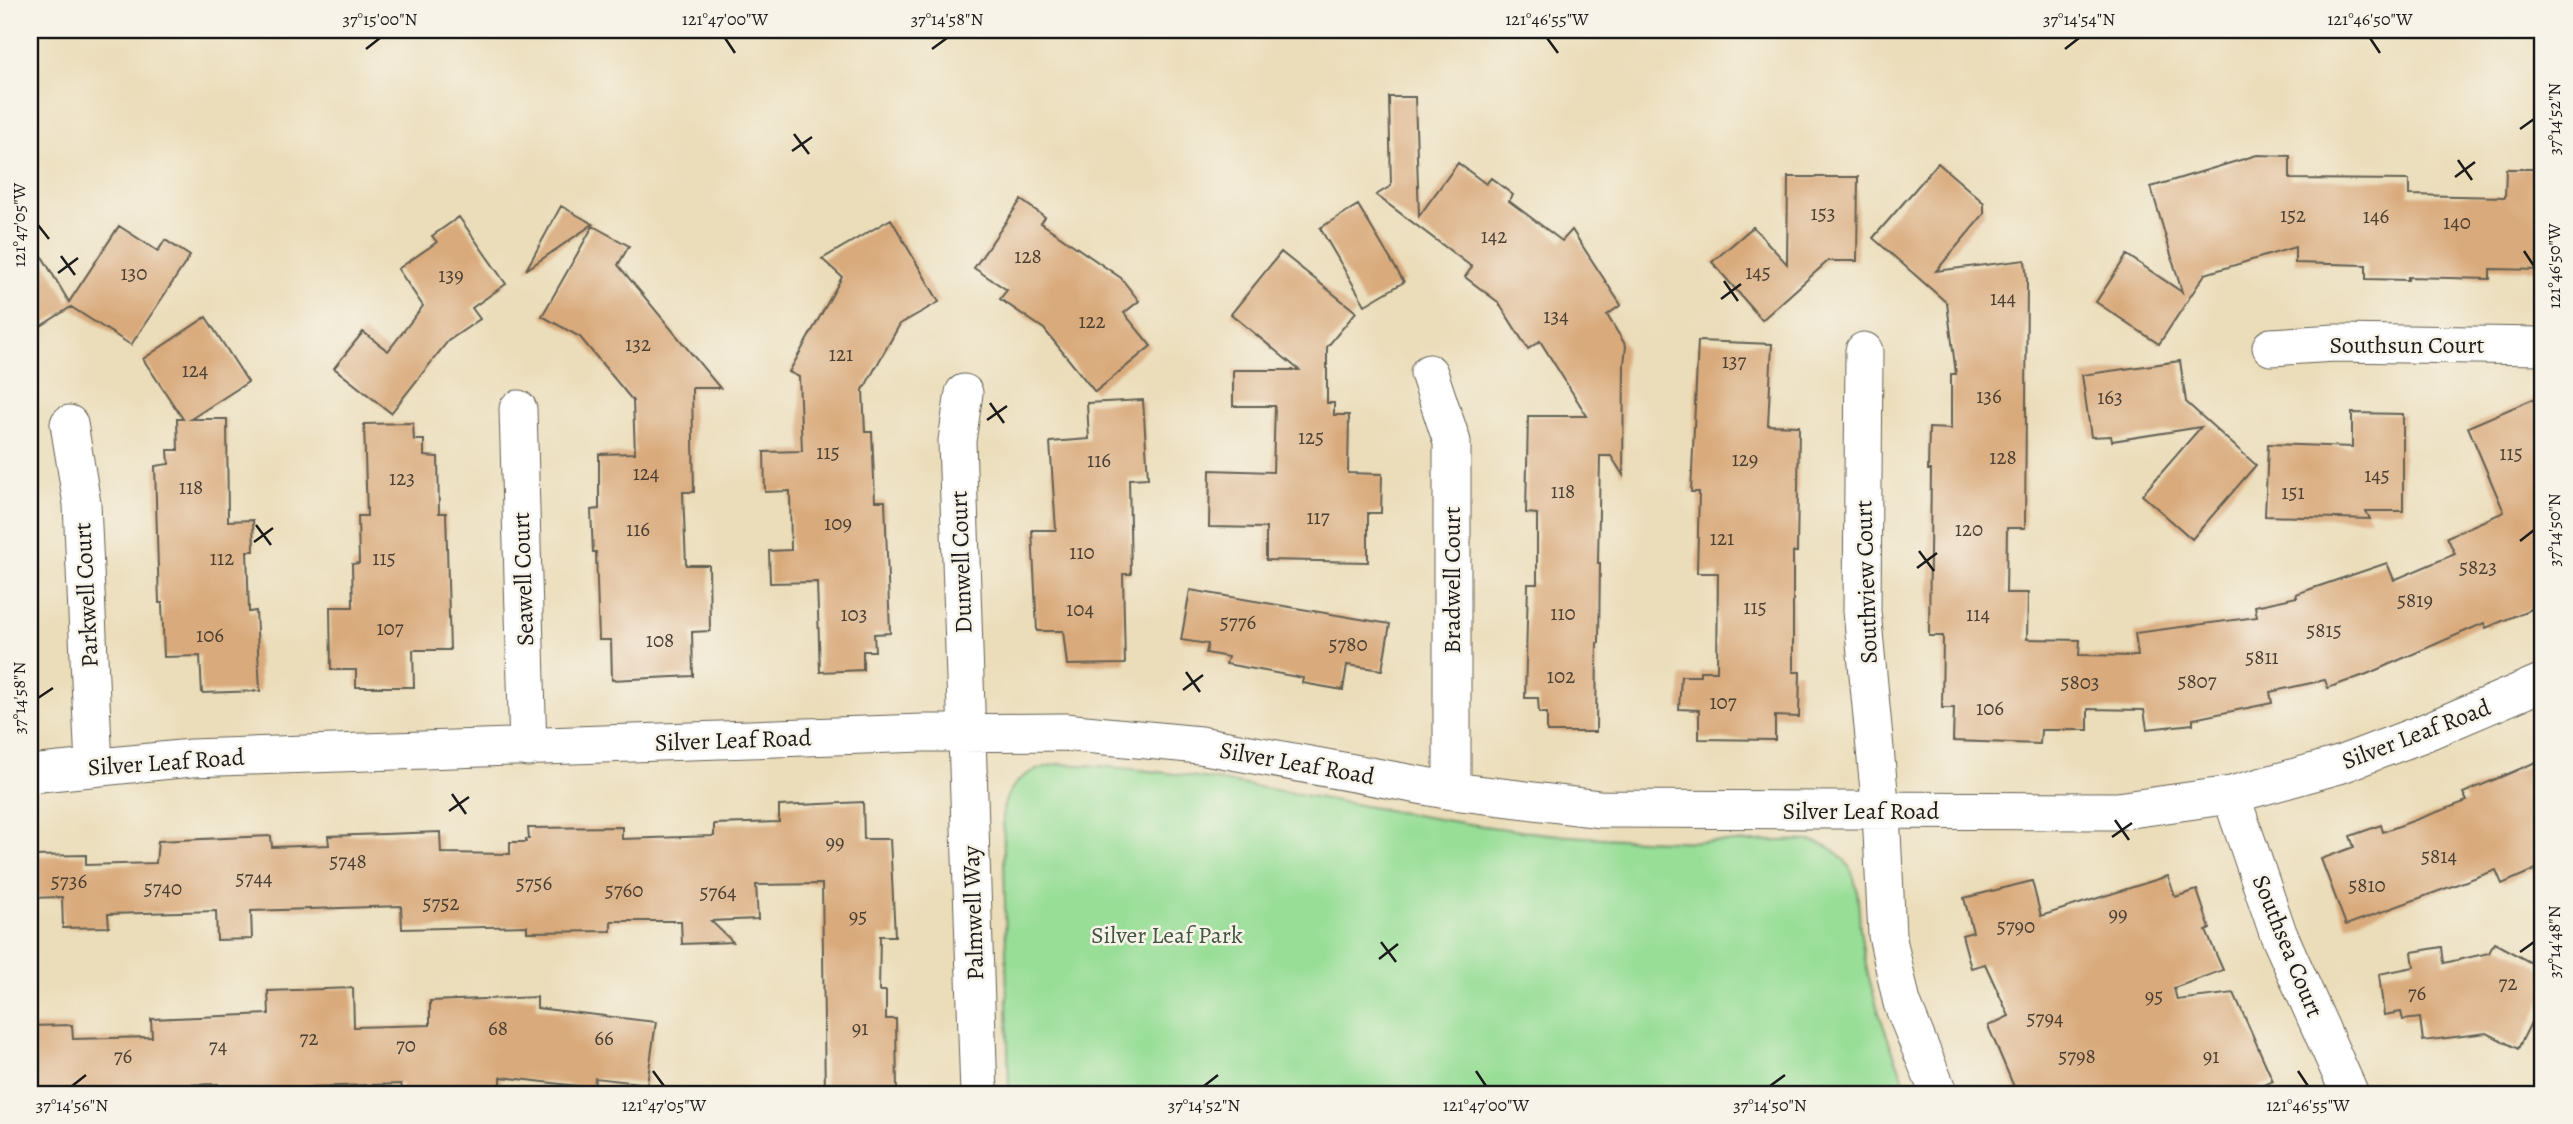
<svg xmlns="http://www.w3.org/2000/svg" width="2573" height="1124" viewBox="0 0 2573 1124" font-family="Alegreya,serif">
  <style>
    .green { fill: #98de97; stroke: #5a7d5a; stroke-width: 2 }
    .building { fill: #d9aa7c }
    .lines { fill: none; stroke-linecap: round; stroke-linejoin: round }
    .minor-casing { stroke: #646053; stroke-width: 39 }
    .minor { stroke: #fff; stroke-width: 37 }
    .ticks { fill: none; stroke: #1c1c1c; stroke-width: 2.5 }
    .labels { text-anchor: middle; dominant-baseline: central; stroke-width: 5; stroke-linejoin: round; paint-order: stroke }
    .number-label { font-size: 21px; fill: #4b4034 }
    .street-label { font-size: 24px; fill: #1c1c1c; stroke: #f7f3e8 }
    .park-label { font-size: 24px; fill: #415641; stroke: #f7f3e8 }
    .neatline { fill: none; stroke: #1c1c1c; stroke-width: 2.5 }
    .ticks-label { font-size: 18px; text-anchor: middle; fill: #1c1c1c }
  </style>
  <rect width="100%" height="100%" fill="#f7f3e8"/>
  <filter id="ink" filterUnits="userSpaceOnUse"><feTurbulence type="fractalNoise" baseFrequency=".0143" numOctaves="2"/><feDisplacementMap in="SourceGraphic" scale="14" xChannelSelector="R" yChannelSelector="G"/><feConvolveMatrix kernelMatrix="1 2 1 2 8 2 1 2 1" color-interpolation-filters="sRGB"/></filter>
  <filter id="wash" filterUnits="userSpaceOnUse"><feTurbulence type="fractalNoise" baseFrequency=".00686" numOctaves="4" result="noise"/><feDisplacementMap in="SourceGraphic" scale="28" xChannelSelector="R" yChannelSelector="G"/><feGaussianBlur stdDeviation="1.57" result="paint"/><feColorMatrix in="noise" values="0 0 0 0 0 0 0 0 0 0 0 0 0 0 0 0 0 1.4 0 .05"/><feComposite in="paint" operator="in"/></filter>
  <g filter="url(#wash)">
    <rect width="100%" height="100%" fill="#ebddb9"/>
    <path class="green" d="M1058 764C1242 770 1419 829 1603 838 1652 841 1702 842 1751 842 1770 842 1790 839 1810 841 1820 842 1830 847 1838 854 1860 871 1858 903 1860 928 1866 986 1888 1041 1910 1094H1009L1003 809C1010 779 1030 769 1058 764Z"/>
    <g id="blocks">
      <path class="building" d="M1389 97H1415L1419 216 1458 163 1486 184 1491 178 1513 195 1509 201 1562 241 1572 230 1621 305 1607 315 1626 346 1624 364 1623 475 1611 456H1600L1598 563H1600L1599 643H1597L1596 732H1547V713H1539L1538 698H1525L1528 584H1537V514L1526 513 1528 416H1587L1540 341 1528 349 1498 302 1465 277 1472 267 1376 195 1391 186Z
        M2257 155 2290 156V179L2409 180V195L2505 197 2506 169H2543V270L2490 269V279L2408 277V280L2366 279V265L2295 263V247L2205 274 2159 344 2096 302 2127 255 2182 292 2151 187Z
        M1938 163 1984 203V214L1936 271 2025 260 2027 281 2025 528H2007L2006 593H2028L2027 639 2080 640 2079 655 2138 656 2135 633 2257 617 2255 606 2297 597 2296 594 2387 563 2394 580 2455 554 2447 537 2504 512 2468 427 2533 399 2543 424V604L2486 628 2484 623 2367 674 2328 688 2325 680 2270 692 2272 703 2193 719V724L2147 729 2144 710 2088 709V730H2041L2040 744 1953 741 1954 708H1942L1943 636H1929L1931 470H1928L1929 428 1951 429V374H1956L1947 303 1873 238Z
        M1788 177H1858L1857 261H1828L1762 320 1712 262 1753 227 1787 264Z
        M1021 200 1045 217 1041 223 1121 278 1139 301 1124 313 1151 346 1095 392 1044 329 1000 299 1007 290 974 268Z
        M1358 205 1404 282 1365 305 1320 228Z
        M561 206 593 224 526 270Z
        M459 217 506 284 472 308 480 319 448 341 391 413 334 368 363 332 388 351 423 306 398 269 437 242 432 236Z
        M891 219 939 302 900 324 863 390 865 432H872L875 501H885L890 633 874 634 875 651H863V670L820 672 817 582 770 583 769 551 791 550 790 491 765 492 764 452 802 451 799 377 789 372 842 277 822 259Z
        M119 226 158 251 165 240 190 256 131 345 71 307 30 333V236L69 302Z
        M593 226 629 246 618 265 720 388H692L694 492H683L686 565H709L710 631 692 632 693 676 612 680 611 640H599L596 552H593L591 510 599 509V454L635 453 633 401 580 337 542 316Z
        M1281 252 1356 312 1327 347V403H1334V415H1349L1348 473 1382 474 1381 513H1368V562L1266 560V528L1209 527 1210 470 1273 472 1275 406H1233V370H1299L1231 314Z
        M206 317 248 382 191 419H227L228 521 253 520 254 551H247L249 612 256 611 260 691 202 693 200 656 164 657 162 603H159L155 466 169 464 168 450H178L177 419H183L143 359Z
        M1698 341 1772 344 1768 425 1799 426 1797 552H1793V672H1800L1799 717 1775 716V740L1699 739V710L1679 709 1681 676H1700V671H1717L1718 573H1697L1699 492H1691Z
        M2180 361 2186 402 2256 465 2192 539 2142 495 2201 427 2112 441 2111 436 2091 437 2082 375Z
        M1143 400 1148 478 1129 479 1131 574H1123L1125 664 1067 665 1063 631H1037L1032 530H1056L1050 442 1089 439 1087 403Z
        M2352 413 2403 414V511H2366L2370 519 2265 516 2268 444 2352 447Z
        M413 423 414 440H424V456L438 457 439 513H446L450 650H413L414 687H356V670H331L330 607H353L352 564 359 563 358 516H367L364 424Z
        M1190 590 1390 624 1382 670 1347 665 1343 690 1302 683 1303 678 1226 664 1228 657 1206 653 1208 644 1181 640Z
        M2543 759V866L2502 884 2496 870 2346 925 2321 859 2354 847 2350 836 2381 825 2383 832 2467 801 2463 793Z
        M863 802 864 839H890L895 936H880L879 991H886V1019H896L897 1094H825L822 884 756 885 758 919 711 921 733 942 682 944 681 921H611V931L527 932V926L402 929 401 906 251 911 252 939 217 940 216 911 108 914 109 927 63 928 62 897 30 898V856L86 855V865L156 863 158 841 271 836 272 847 329 845 328 836 440 832 441 853 510 854V842H526V839H529L528 828 622 827V839L714 836V824L779 822V806Z
        M2168 876 2175 897 2197 890 2210 929 2206 931 2223 970 2174 988 2177 1000 2234 993 2273 1081 2244 1094H2017L1988 1026 2009 1016 1985 964 1971 968 1962 935 1973 932 1964 898 2032 881 2041 916Z
        M2494 943 2543 969V998L2518 1049 2487 1033 2423 1041 2420 1018 2403 1020 2401 1012 2384 1015 2379 974 2414 967 2412 952 2442 947 2444 963 2489 953Z
        M353 988 354 1027 430 1025V1001L537 997V1008L656 1022 647 1084 595 1078 594 1088 501 1077V1093L404 1094 401 1084 311 1087V1094H219L218 1084 146 1086V1094H31L30 1026 72 1025 73 1039 152 1037 151 1019 269 1014 268 991Z"/>
    </g>
  </g>
  <g filter="url(#ink)">
    <use href="#blocks" fill-opacity="0" stroke="#646053" stroke-width="2"/>
    <g class="lines">
      <defs>
        <path id="minor" d="M2271 347 2335 343 2543 346
          M1864 351 1862 611 1881 812 1887 935 1902 1003 1939 1094
          M1429 373 1452 442V791
          M964 393 957 441 979 1094
          M518 409 528 748
          M69 424 82 504 94 767
          M30 774 191 758 923 733 1064 732 1200 745 1452 791 1600 809 2117 811 2231 795 2339 765 2421 734 2543 682
          M2231 795 2278 933 2350 1094"/>
      </defs>
      <use href="#minor" class="minor-casing"/>
      <use href="#minor" class="minor"/>
    </g>
  </g>
  <path class="ticks" d="M725 38 735 53M1547 38 1558 53M2370 38 2380 53M366 49 380 38M932 49 947 38M2065 49 2079 38M2520 129 2534 119M794 134 809 154M792 151 812 137M2458 160 2472 180M2455 177 2475 162M38 225 49 239M2524 251 2534 266M61 256 75 275M58 273 78 258M1724 281 1738 301M1721 299 1741 284M990 403 1004 423M987 420 1007 406M256 525 271 545M2520 541 2534 530M254 542 273 528M1919 551 1934 571M1917 568 1937 553M1186 672 1200 692M1183 690 1203 675M38 698 53 688M452 794 466 814M449 811 469 797M2115 820 2129 840M2112 837 2132 823M1381 942 1396 962M2520 952 2534 942M1379 959 1398 944M653 1071 664 1086M1476 1071 1486 1086M2298 1071 2308 1086M72 1086 86 1075M1204 1086 1218 1075M1770 1086 1785 1075"/>
  <g class="labels">
    <g class="number-label">
      <text x="1823" y="213">153</text>
      <text x="2293" y="215">152</text>
      <text x="2376" y="216">146</text>
      <text x="2457" y="222">140</text>
      <text x="1494" y="236">142</text>
      <text x="1028" y="256">128</text>
      <text x="1758" y="272">145</text>
      <text x="134" y="273">130</text>
      <text x="451" y="275">139</text>
      <text x="2003" y="298">144</text>
      <text x="1556" y="316">134</text>
      <text x="1092" y="321">122</text>
      <text x="638" y="344">132</text>
      <text x="841" y="354">121</text>
      <text x="1734" y="361">137</text>
      <text x="195" y="370">124</text>
      <text x="1989" y="396">136</text>
      <text x="2110" y="397">163</text>
      <text x="1311" y="437">125</text>
      <text x="828" y="452">115</text>
      <text x="2511" y="453">115</text>
      <text x="2003" y="457">128</text>
      <text x="1745" y="459">129</text>
      <text x="1099" y="460">116</text>
      <text x="646" y="473">124</text>
      <text x="2377" y="475">145</text>
      <text x="402" y="478">123</text>
      <text x="191" y="487">118</text>
      <text x="1563" y="491">118</text>
      <text x="2293" y="492">151</text>
      <text x="1318" y="517">117</text>
      <text x="838" y="523">109</text>
      <text x="638" y="529">116</text>
      <text x="1969" y="529">120</text>
      <text x="1722" y="538">121</text>
      <text x="1082" y="552">110</text>
      <text x="222" y="558">112</text>
      <text x="384" y="558">115</text>
      <text x="2478" y="567">5823</text>
      <text x="2415" y="600">5819</text>
      <text x="1755" y="607">115</text>
      <text x="1080" y="609">104</text>
      <text x="1563" y="613">110</text>
      <text x="854" y="614">103</text>
      <text x="1978" y="614">114</text>
      <text x="1238" y="622">5776</text>
      <text x="390" y="628">107</text>
      <text x="2324" y="630">5815</text>
      <text x="210" y="635">106</text>
      <text x="660" y="640">108</text>
      <text x="1348" y="644">5780</text>
      <text x="2262" y="657">5811</text>
      <text x="1561" y="676">102</text>
      <text x="2197" y="681">5807</text>
      <text x="2080" y="682">5803</text>
      <text x="1723" y="702">107</text>
      <text x="1990" y="708">106</text>
      <text x="835" y="842">99</text>
      <text x="2439" y="856">5814</text>
      <text x="348" y="861">5748</text>
      <text x="254" y="878">5744</text>
      <text x="69" y="881">5736</text>
      <text x="534" y="883">5756</text>
      <text x="2367" y="885">5810</text>
      <text x="163" y="888">5740</text>
      <text x="624" y="890">5760</text>
      <text x="718" y="892">5764</text>
      <text x="441" y="903">5752</text>
      <text x="2118" y="914">99</text>
      <text x="858" y="916">95</text>
      <text x="2016" y="926">5790</text>
      <text x="2508" y="983">72</text>
      <text x="2417" y="993">76</text>
      <text x="2154" y="996">95</text>
      <text x="2045" y="1018">5794</text>
      <text x="498" y="1028">68</text>
      <text x="860" y="1028">91</text>
      <text x="309" y="1038">72</text>
      <text x="604" y="1038">66</text>
      <text x="406" y="1045">70</text>
      <text x="218" y="1046">74</text>
      <text x="123" y="1056">76</text>
      <text x="2077" y="1056">5798</text>
      <text x="2211" y="1056">91</text>
    </g>
    <g class="street-label">
      <text x="2407" y="345">Southsun Court</text>
      <text transform="translate(961 562) rotate(-92)">Dunwell Court</text>
      <text transform="translate(523 579) rotate(-92)">Seawell Court</text>
      <text transform="translate(1452 580) rotate(-90)">Bradwell Court</text>
      <text transform="translate(1866 582) rotate(-92)">Southview Court</text>
      <text transform="translate(86 595) rotate(-93)">Parkwell Court</text>
      <text transform="translate(2416 734) rotate(-21)">Silver Leaf Road</text>
      <text transform="translate(733 740) rotate(-2)">Silver Leaf Road</text>
      <text transform="translate(166 762) rotate(-4)">Silver Leaf Road</text>
      <text transform="translate(1297 763) rotate(10)">Silver Leaf Road</text>
      <text x="1861" y="811">Silver Leaf Road</text>
      <text transform="translate(973 913) rotate(-92)">Palmwell Way</text>
      <text transform="translate(2288 946) rotate(68)">Southsea Court</text>
    </g>
    <g class="park-label">
      <text x="1167" y="935">Silver Leaf Park</text>
    </g>
  </g>
  <rect width="2573" height="1124" fill="none" stroke="#f7f3e8" stroke-width="77"/>
  <rect x="38" y="38" width="2496" height="1048" class="neatline"/>
  <g class="ticks-label">
    <text x="380" y="25">37°15'00"N</text>
    <text x="725" y="25">121°47'00"W</text>
    <text x="947" y="25">37°14'58"N</text>
    <text x="1547" y="25">121°46'55"W</text>
    <text x="2079" y="25">37°14'54"N</text>
    <text x="2370" y="25">121°46'50"W</text>
    <text transform="translate(2554 119) rotate(-90)" y="6">37°14'52"N</text>
    <text transform="translate(19 225) rotate(-90)" y="6">121°47'05"W</text>
    <text transform="translate(2554 266) rotate(-90)" y="6">121°46'50"W</text>
    <text transform="translate(2554 530) rotate(-90)" y="6">37°14'50"N</text>
    <text transform="translate(19 698) rotate(-90)" y="6">37°14'58"N</text>
    <text transform="translate(2554 942) rotate(-90)" y="6">37°14'48"N</text>
    <text x="72" y="1111">37°14'56"N</text>
    <text x="664" y="1111">121°47'05"W</text>
    <text x="1204" y="1111">37°14'52"N</text>
    <text x="1486" y="1111">121°47'00"W</text>
    <text x="1770" y="1111">37°14'50"N</text>
    <text x="2308" y="1111">121°46'55"W</text>
  </g>
</svg>
